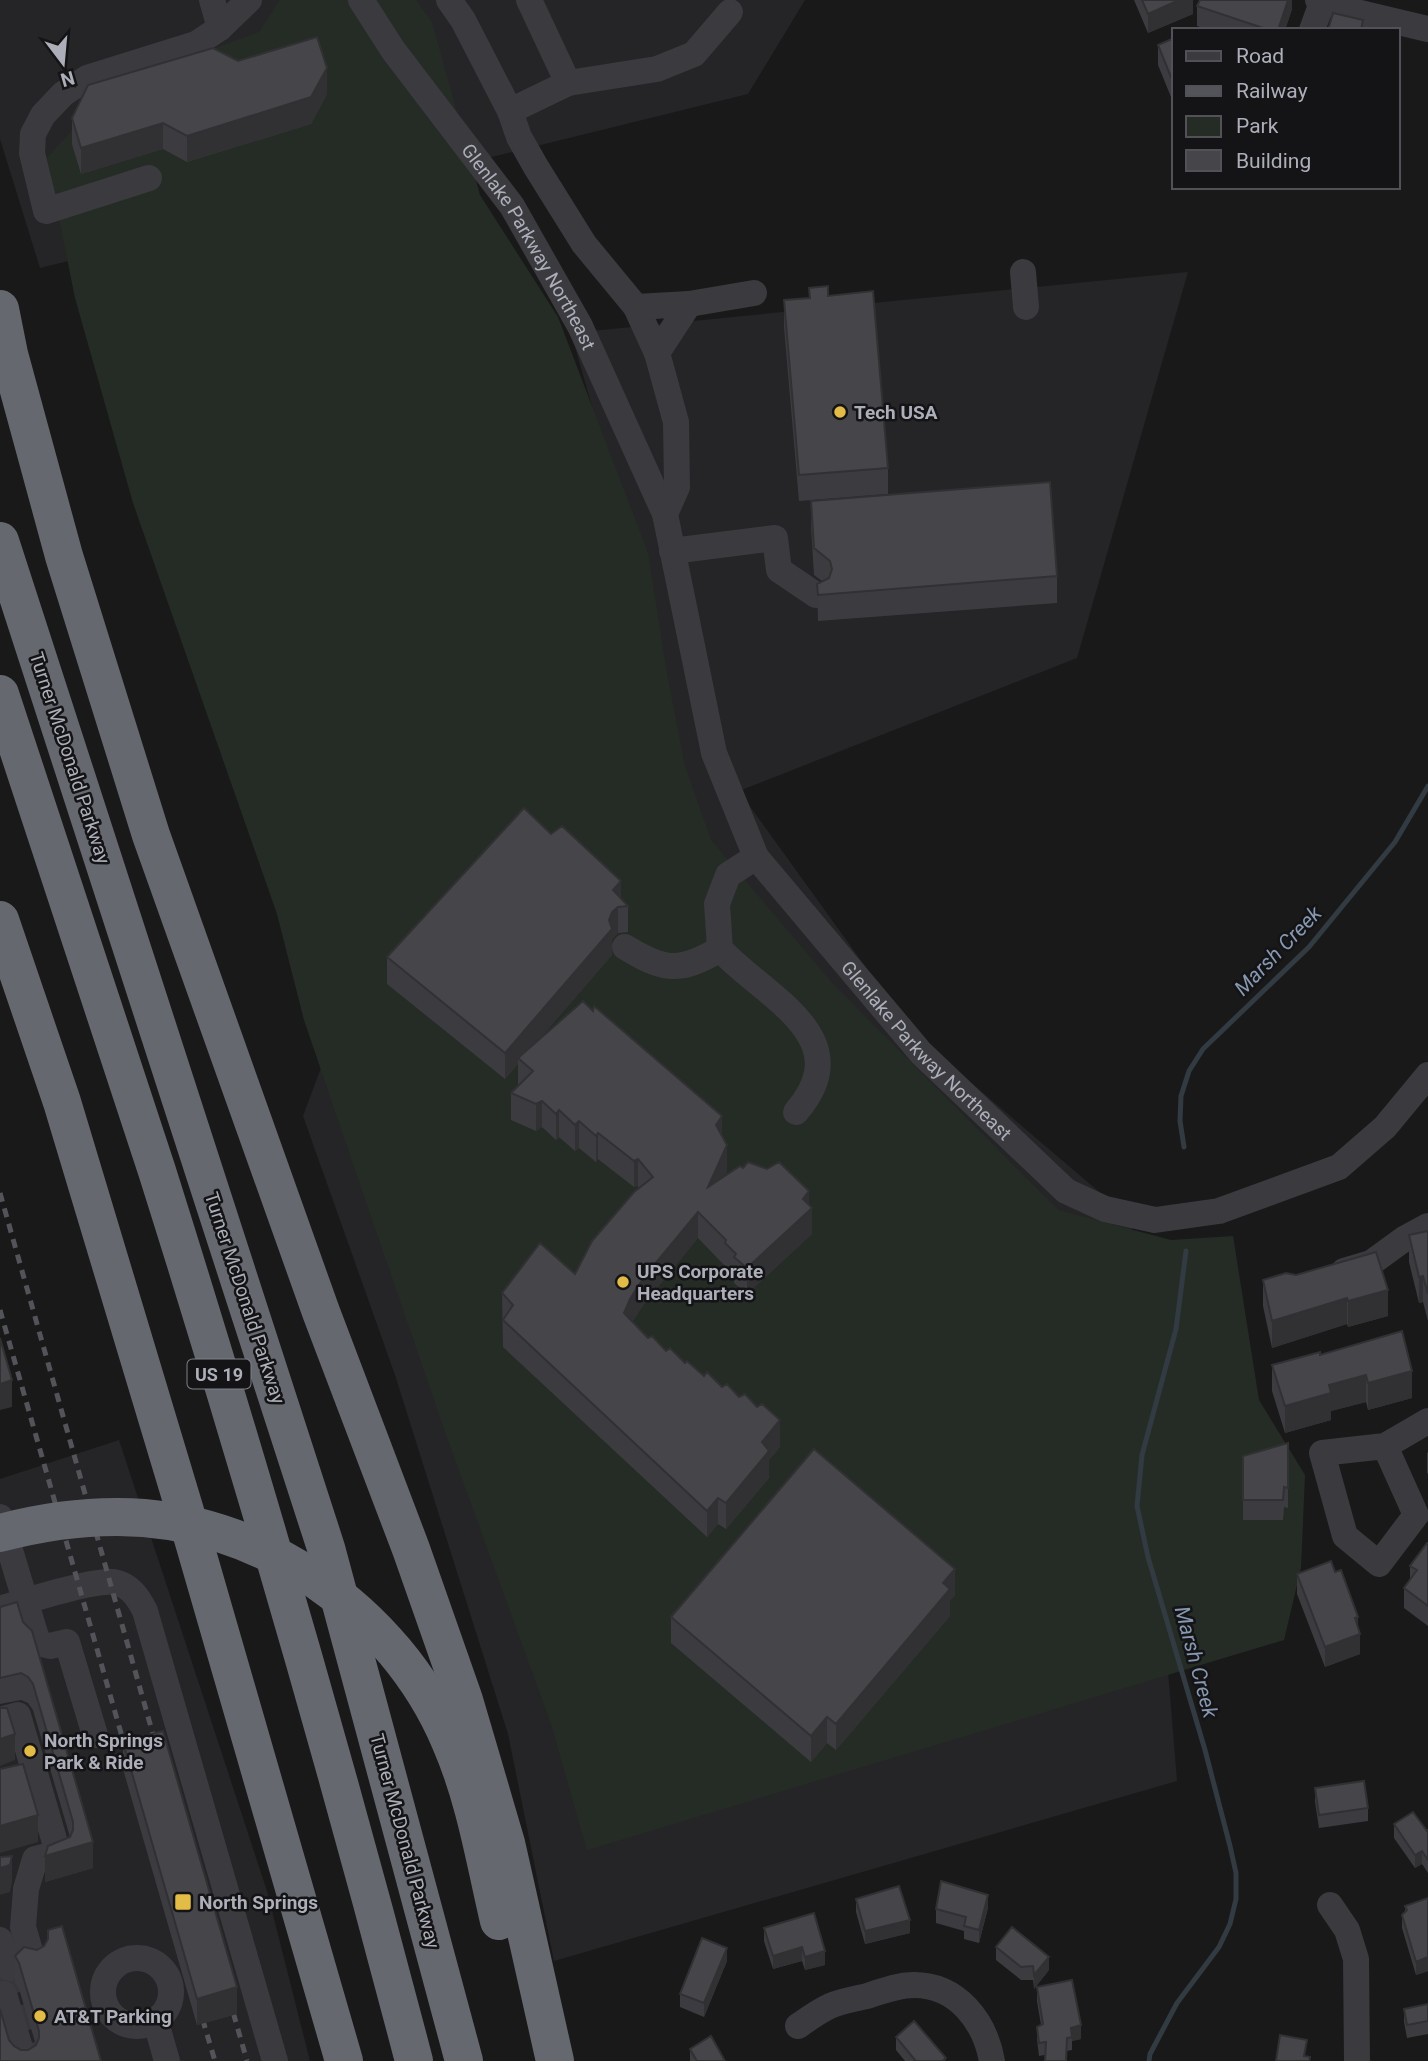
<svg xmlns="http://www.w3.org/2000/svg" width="1428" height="2061" viewBox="0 0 1428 2061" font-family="Roboto,sans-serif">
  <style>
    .built { fill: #252527 }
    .green { fill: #252c26 }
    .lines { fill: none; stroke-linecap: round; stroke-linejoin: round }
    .stream { stroke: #323a42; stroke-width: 5 }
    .minor-tunnel { stroke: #36373a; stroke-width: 26; stroke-dasharray: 26 13; stroke-linecap: butt }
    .minor { stroke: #3a3a3f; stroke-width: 26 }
    .highway { stroke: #666870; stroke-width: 38 }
    .rail { stroke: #53545a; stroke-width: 5; stroke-dasharray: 9 7; stroke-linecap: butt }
    .highway-bridge { stroke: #666870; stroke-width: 38 }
    .wall { fill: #3c3c40 }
    .shaded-wall { fill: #313134 }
    .building { fill: #46464a; stroke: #313134; stroke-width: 2 }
    .poi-dot { fill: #e3bc47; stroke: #141315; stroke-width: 2.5 }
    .labels { text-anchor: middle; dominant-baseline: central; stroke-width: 5; stroke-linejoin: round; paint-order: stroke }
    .shield { fill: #141315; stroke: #7e8088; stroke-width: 2 }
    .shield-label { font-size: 18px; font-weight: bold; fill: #acafb9 }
    .street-label { font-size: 19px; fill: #acafb9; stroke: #141315 }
    .poi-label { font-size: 19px; font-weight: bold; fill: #acafb9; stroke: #141315; text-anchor: start }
    .water-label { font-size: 21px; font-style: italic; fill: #8699b1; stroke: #141315 }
  </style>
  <rect width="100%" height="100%" fill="#19191a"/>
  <path class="built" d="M0 0H805L748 94 40 268 0 139Z
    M1188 272 1077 658 739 791 914 1034 1131 1219 1177 1781 554 1961 508 1734 395 1375 303 1116 330 1044 661 648 571 333Z
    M119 1440 267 1891 310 2061H0V1479Z"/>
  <path class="green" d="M280 0H416L432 22 480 195 558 317 648 553 667 674 685 766 711 840 833 984 1058 1210 1171 1240 1233 1236 1259 1400 1305 1475 1301 1568 1284 1640 587 1850 551 1724 448 1440 352 1161 304 1020 277 914 133 503 75 298 47 158 111 87 259 32Z"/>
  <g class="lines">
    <path class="stream" d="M1184 1147 1180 1121 1181 1096 1189 1071 1203 1049 1309 947 1395 842 1428 786
      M1149 2061 1150 2054 1177 2003 1219 1947 1230 1924 1236 1899V1873L1230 1846 1205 1750 1148 1557 1137 1506 1142 1455 1176 1329 1186 1251"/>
    <path class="minor-tunnel" d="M9 1968 37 2061"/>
    <g class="minor">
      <path d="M212 0 220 28"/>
      <path id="s1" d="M361 0 393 50 512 206 580 326 665 514 714 753 756 857 921 1053 1066 1191 1105 1209 1155 1220 1219 1211 1339 1167 1385 1127 1428 1075"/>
      <path d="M449 0 463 20 510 111 519 137 536 167 584 244 636 307 657 353 676 422 677 487 665 514"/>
      <path d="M529 0 568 83"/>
      <path d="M1318 0 1360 13 1428 29"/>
      <path d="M1312 30 1323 0"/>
      <path d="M510 111 568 83 657 69 694 54 730 12"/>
      <path d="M149 178 46 211 32 153 33 134 43 115 63 94 87 78 196 44 220 28 249 0"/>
      <path d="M1023 272 1026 307"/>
      <path d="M636 307 689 304 754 293"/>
      <path d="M657 353 689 304"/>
      <path d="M672 551 775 538 779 570 816 595"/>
      <path d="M756 857 728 875 717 904 720 949C764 997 861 1037 796 1112"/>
      <path d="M625 947C664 971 680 973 720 949"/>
      <path d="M1344 1271 1371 1263 1404 1239 1428 1226"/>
      <path d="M1385 1446 1416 1515 1379 1564 1345 1536 1322 1453 1385 1446 1428 1421"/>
      <path d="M0 1517 38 1643 50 1646 67 1642 95 1735"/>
      <path d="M0 1609C22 1602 94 1579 114 1582 130 1585 138 1597 145 1611L275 2061"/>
      <path d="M0 1720 18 1715 58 1853 35 1859 26 1889 23 1927 33 1961"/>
      <path d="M1330 1905 1347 1930 1356 1959 1357 2061"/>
      <path d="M0 1940 9 1968"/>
      <circle cx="137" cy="1992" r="34"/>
      <path d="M0 1995 4 1994 24 2061"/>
      <path d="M152 2022 159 2033 167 2061"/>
      <path d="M798 2026C808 2019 819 2011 830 2006 841 2001 855 1999 867 1996 882 1991 898 1985 914 1985 958 1985 985 2022 992 2061"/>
    </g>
    <path class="highway" d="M0 309 9 354 64 556 151 835 321 1312 411 1549 464 1700 506 1843 555 2061
      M0 541 326 1548 464 2061
      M0 694C53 853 106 1012 157 1171 250 1466 336 1762 414 2061
      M0 920 62 1102 185 1511 344 2061"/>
    <path class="rail" d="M0 1193 158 1752
      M0 1310 129 1761
      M229 1998 247 2061
      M198 2004 215 2061"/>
    <path class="highway-bridge" d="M0 1533C38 1523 76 1517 116 1517 258 1516 395 1611 450 1741 475 1798 485 1861 499 1921"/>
  </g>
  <path class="wall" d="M1134 0H1193V14L1148 33Z
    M1292 0V9L1285 30H1208L1197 26V6Z
    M1174 38V101L1173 102 1158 65V45Z
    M238 61 327 94 311 124 187 162 163 149 81 174 72 144V118Z
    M828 296 888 468V494L799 501 784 327V300Z
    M811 501 1057 576V603L818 621 817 584 822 581 814 575 811 527Z
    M551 834 628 906V932L618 933 612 939V955L539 1039 722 1136 727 1172 725 1176 809 1204 812 1234 747 1294 734 1283V1279L725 1270V1266L698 1238 644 1304 632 1322 648 1338 685 1363 780 1447 769 1460V1478L726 1529 718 1524 707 1537 503 1347 502 1293 575 1274 639 1188 638 1186 634 1187 598 1159 596 1162 579 1148 575 1151 559 1137 556 1140 542 1127 536 1131 511 1120V1093L519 1085 518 1084V1064L505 1079 387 984V957Z
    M1428 1231V1321L1423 1302 1419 1303 1409 1262V1235Z
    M1286 1273 1388 1316 1348 1327 1347 1324 1272 1348 1263 1306V1280Z
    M1320 1355 1412 1398 1368 1410 1366 1402 1331 1411V1420L1285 1433 1272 1391V1365Z
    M1288 1443V1508L1284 1507 1283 1520H1243V1456Z
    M1428 1452V1474L1427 1473V1453Z
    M1428 1543V1626L1404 1608V1588L1410 1579V1566Z
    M1335 1572 1358 1627 1360 1654 1325 1667 1297 1594V1574Z
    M955 1595 950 1600V1616L836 1750 827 1743 811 1762 671 1643V1617Z
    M17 1602 93 1868 45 1882 70 1837 33 1710 28 1703 21 1700 0 1704V1607Z
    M123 1742 237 2014 197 2025 123 1769Z
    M1315 1788 1368 1808V1821L1319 1828 1315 1802Z
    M1394 1824 1427 1831 1428 1830V1873L1422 1864 1415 1868 1394 1838Z
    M1428 1898V1971L1416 1975 1402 1928V1915L1405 1912V1906Z
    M856 1899 910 1933 865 1944 856 1912Z
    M988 1908 979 1943 964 1939V1931L936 1923V1909Z
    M814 1913 825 1965 805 1970 802 1961 773 1969 764 1941V1928Z
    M996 1947 1049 1970 1034 1989 1033 1980H1021L996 1960Z
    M15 1956 101 2061H0L9 2040 14 2046 21 2050H28L36 2045 19 1989 15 1983Z
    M727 1961 704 2017 680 2007V1994Z
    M1037 1987 1081 2039 1072 2041V2050L1039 2056 1037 2040V2027L1041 2025 1037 2001Z
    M1428 2004V2034L1407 2038 1404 2022V2009Z
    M896 2037 946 2061H905L896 2050Z
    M690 2049 725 2061H690Z"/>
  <path class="shaded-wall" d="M1179 0H1193V14L1148 33V14Z
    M1288 0H1292V9L1285 30H1278Z
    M327 68V94L311 124 187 162V136Z
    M1174 81V101L1173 102V82Z
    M163 123V149L81 174V148Z
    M621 881V906L618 907V933L612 939V955L521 1061 518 1058V1064L505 1079V1053L609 920 613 890Z
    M542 1101V1127L536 1131V1104Z
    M559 1110V1137L556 1140V1114Z
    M722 1116V1142L716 1125Z
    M579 1121V1148L575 1151V1125Z
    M598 1133V1159L596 1162V1136Z
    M727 1145V1172L708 1213V1187Z
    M638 1159V1186L634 1187V1161Z
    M809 1191V1211L812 1208V1234L747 1294V1268Z
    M698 1212V1238L644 1304 630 1325 624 1313 630 1299 644 1277Z
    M1423 1276V1302L1419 1303V1277Z
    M1388 1290V1316L1348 1327V1301Z
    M1347 1298V1324L1272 1348V1321Z
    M1412 1371V1398L1368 1410V1383Z
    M1366 1375V1402L1331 1411V1420L1285 1433V1406L1329 1385Z
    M12 1380V1407L0 1410V1384Z
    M780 1420V1447L769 1460V1478L726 1529V1503L762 1442Z
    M718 1498V1524L707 1537V1511Z
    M955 1569V1595L950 1600V1616L836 1750V1724L943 1583Z
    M1358 1617V1634H1360V1654L1325 1667V1647L1355 1618Z
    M827 1717V1743L811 1762V1736Z
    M15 1734V1760L0 1766V1739Z
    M38 1815V1842L0 1853V1826Z
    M93 1842V1868L45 1882V1856Z
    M1422 1851V1864L1415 1868V1855Z
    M12 1856V1882L10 1892 0 1895V1868Z
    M988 1895V1908L979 1943V1930Z
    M910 1920V1933L865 1944V1931Z
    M802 1947V1961L773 1969V1956Z
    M727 1948V1961L704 2017V2003Z
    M825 1951V1965L805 1970V1957Z
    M1049 1957V1970L1034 1989V1975Z
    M1428 1957V1971L1416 1975V1962Z
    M237 1987V2014L197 2025V1999Z
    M1081 2025V2039L1072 2041 1071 2028Z"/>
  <path class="building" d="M1142 0H1179L1148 14Z
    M1200 0H1288L1278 30H1269L1197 6Z
    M1333 13 1363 20 1361 30H1328Z
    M317 37 327 68 311 97 187 136 163 123 81 148 72 118 88 85 213 48 238 61Z
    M1174 38V81L1173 82 1158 45Z
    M828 286V296L873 291 888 468 799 475 784 300 810 298 809 288Z
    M1050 482 1057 576 818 595 817 584 829 578 832 569 830 561 814 548 811 501Z
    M524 808 551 834 562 826 621 881 613 890 628 906 618 907 612 912 609 920 612 929 505 1053 387 957Z
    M583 1001 593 1011 594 1006 722 1116 716 1125 727 1145 708 1187 740 1166 743 1168 748 1162 767 1169 779 1162 809 1191 803 1199 812 1208 747 1268 734 1257 736 1254 725 1243 726 1240 698 1212 644 1277 630 1299 624 1313 648 1338 652 1336 666 1351 670 1348 685 1363 687 1361 704 1376 707 1372 722 1387 727 1384 739 1397 745 1394 757 1407 762 1404 780 1420 762 1442 769 1451 726 1503 718 1498 707 1511 503 1320 513 1305 502 1293 540 1243 575 1274 592 1241 634 1192 653 1177 638 1159 634 1161 598 1133 596 1136 579 1121 575 1125 559 1110 556 1114 542 1101 536 1104 511 1093 533 1071 518 1058Z
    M1428 1231V1294L1423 1276 1419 1277 1409 1235Z
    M1376 1252 1388 1290 1348 1301 1347 1298 1272 1321 1263 1280 1286 1273 1296 1275Z
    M1402 1331 1412 1371 1368 1383 1366 1375 1329 1385 1331 1393 1285 1406 1272 1365 1320 1352V1355Z
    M0 1338 12 1380 0 1384Z
    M1288 1443V1488L1284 1487 1283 1500H1243V1456Z
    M814 1449 955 1569 943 1583 950 1589 836 1724 827 1717 811 1736 671 1617Z
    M1427 1543H1428V1606L1404 1588 1417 1570 1410 1566Z
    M1331 1561 1335 1572 1341 1570 1358 1617 1355 1618 1360 1634 1325 1647 1297 1574Z
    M17 1602 23 1622 32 1631 93 1842 45 1856 48 1846 70 1837 73 1830V1822L33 1684 28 1677 21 1673 0 1678V1607Z
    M0 1708H7L15 1734 0 1739Z
    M163 1731 237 1987 197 1999 123 1742Z
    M23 1764 38 1815 0 1826V1769Z
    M1364 1781 1368 1808 1319 1815 1315 1788Z
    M1413 1812 1427 1831 1428 1830V1860L1422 1851 1415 1855 1394 1824Z
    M12 1856 10 1865 0 1868V1857Z
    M941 1881 988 1895 979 1930 964 1926 966 1917 936 1909Z
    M899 1886 910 1920 865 1931 856 1899Z
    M1428 1898V1957L1416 1962 1402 1915 1407 1910 1405 1906Z
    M814 1913 825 1951 805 1957 802 1947 773 1956 764 1928Z
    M62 1926 101 2061H0V2009L9 2040 14 2046 21 2050H28L36 2045 39 2038V2031L19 1963 15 1956 24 1947 37 1950 44 1946 48 1939V1930Z
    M1012 1927 1049 1957 1034 1975 1033 1966 1021 1967 996 1947Z
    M702 1938 727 1948 704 2003 680 1994Z
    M1072 1980 1081 2025 1071 2028 1072 2037 1067 2038 1066 2061H1045L1046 2042 1039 2043 1037 2027 1043 2024 1037 1987Z
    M1428 2004V2021L1407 2025 1404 2009Z
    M914 2021 946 2058 942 2061H914L915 2060 896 2037Z
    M1280 2035 1307 2040 1304 2056 1310 2057 1309 2061H1276Z
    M711 2036 725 2061H697L690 2049Z"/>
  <g class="poi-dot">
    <circle cx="840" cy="412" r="7"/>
    <circle cx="623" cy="1282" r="7"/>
    <circle cx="30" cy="1751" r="7"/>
    <rect x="174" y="1893" width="18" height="18" rx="3.5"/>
    <circle cx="40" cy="2016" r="7"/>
  </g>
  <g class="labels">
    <rect class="shield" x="187.5" y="1359.5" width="63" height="29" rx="5"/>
    <g class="shield-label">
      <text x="219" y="1374">US 19</text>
    </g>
    <g class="street-label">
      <text stroke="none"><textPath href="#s1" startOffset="299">Glenlake Parkway Northeast</textPath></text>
      <text transform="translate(70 758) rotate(72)">Turner McDonald Parkway</text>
      <text stroke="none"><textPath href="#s1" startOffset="1214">Glenlake Parkway Northeast</textPath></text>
      <text transform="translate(245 1298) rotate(72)">Turner McDonald Parkway</text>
      <text transform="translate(405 1841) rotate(75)">Turner McDonald Parkway</text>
    </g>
    <g class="poi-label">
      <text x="854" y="412">Tech USA</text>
      <text x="637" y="1271">UPS Corporate<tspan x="637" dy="22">Headquarters</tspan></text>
      <text x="44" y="1740">North Springs<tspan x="44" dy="22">Park &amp; Ride</tspan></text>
      <text x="199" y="1902">North Springs</text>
      <text x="54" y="2016">AT&amp;T Parking</text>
    </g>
    <g class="water-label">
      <text transform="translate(1278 951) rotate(-46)">Marsh Creek</text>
      <text transform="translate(1196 1662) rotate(75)">Marsh Creek</text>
    </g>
  </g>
  <rect x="1172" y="28" width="228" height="161" fill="#141315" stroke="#515157" stroke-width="2"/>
  <rect x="1186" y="51" width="35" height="10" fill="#3a3a3f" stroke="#515157" stroke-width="2"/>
  <text x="1236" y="63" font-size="21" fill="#acafb9">Road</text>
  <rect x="1186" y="86" width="35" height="10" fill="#53545a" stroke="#515157" stroke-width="2"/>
  <text x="1236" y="98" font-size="21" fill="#acafb9">Railway</text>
  <rect x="1186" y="116" width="35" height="21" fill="#252c26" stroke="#515157" stroke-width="2"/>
  <text x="1236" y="133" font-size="21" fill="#acafb9">Park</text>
  <rect x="1186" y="150" width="35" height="21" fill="#46464a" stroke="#515157" stroke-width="2"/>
  <text x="1236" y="168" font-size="21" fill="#acafb9">Building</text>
  <g transform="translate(63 63) rotate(164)" stroke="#141315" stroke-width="5" paint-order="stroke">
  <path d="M0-5L12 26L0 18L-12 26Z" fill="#acafb9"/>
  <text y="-10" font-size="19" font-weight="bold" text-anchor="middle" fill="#acafb9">N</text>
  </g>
</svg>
